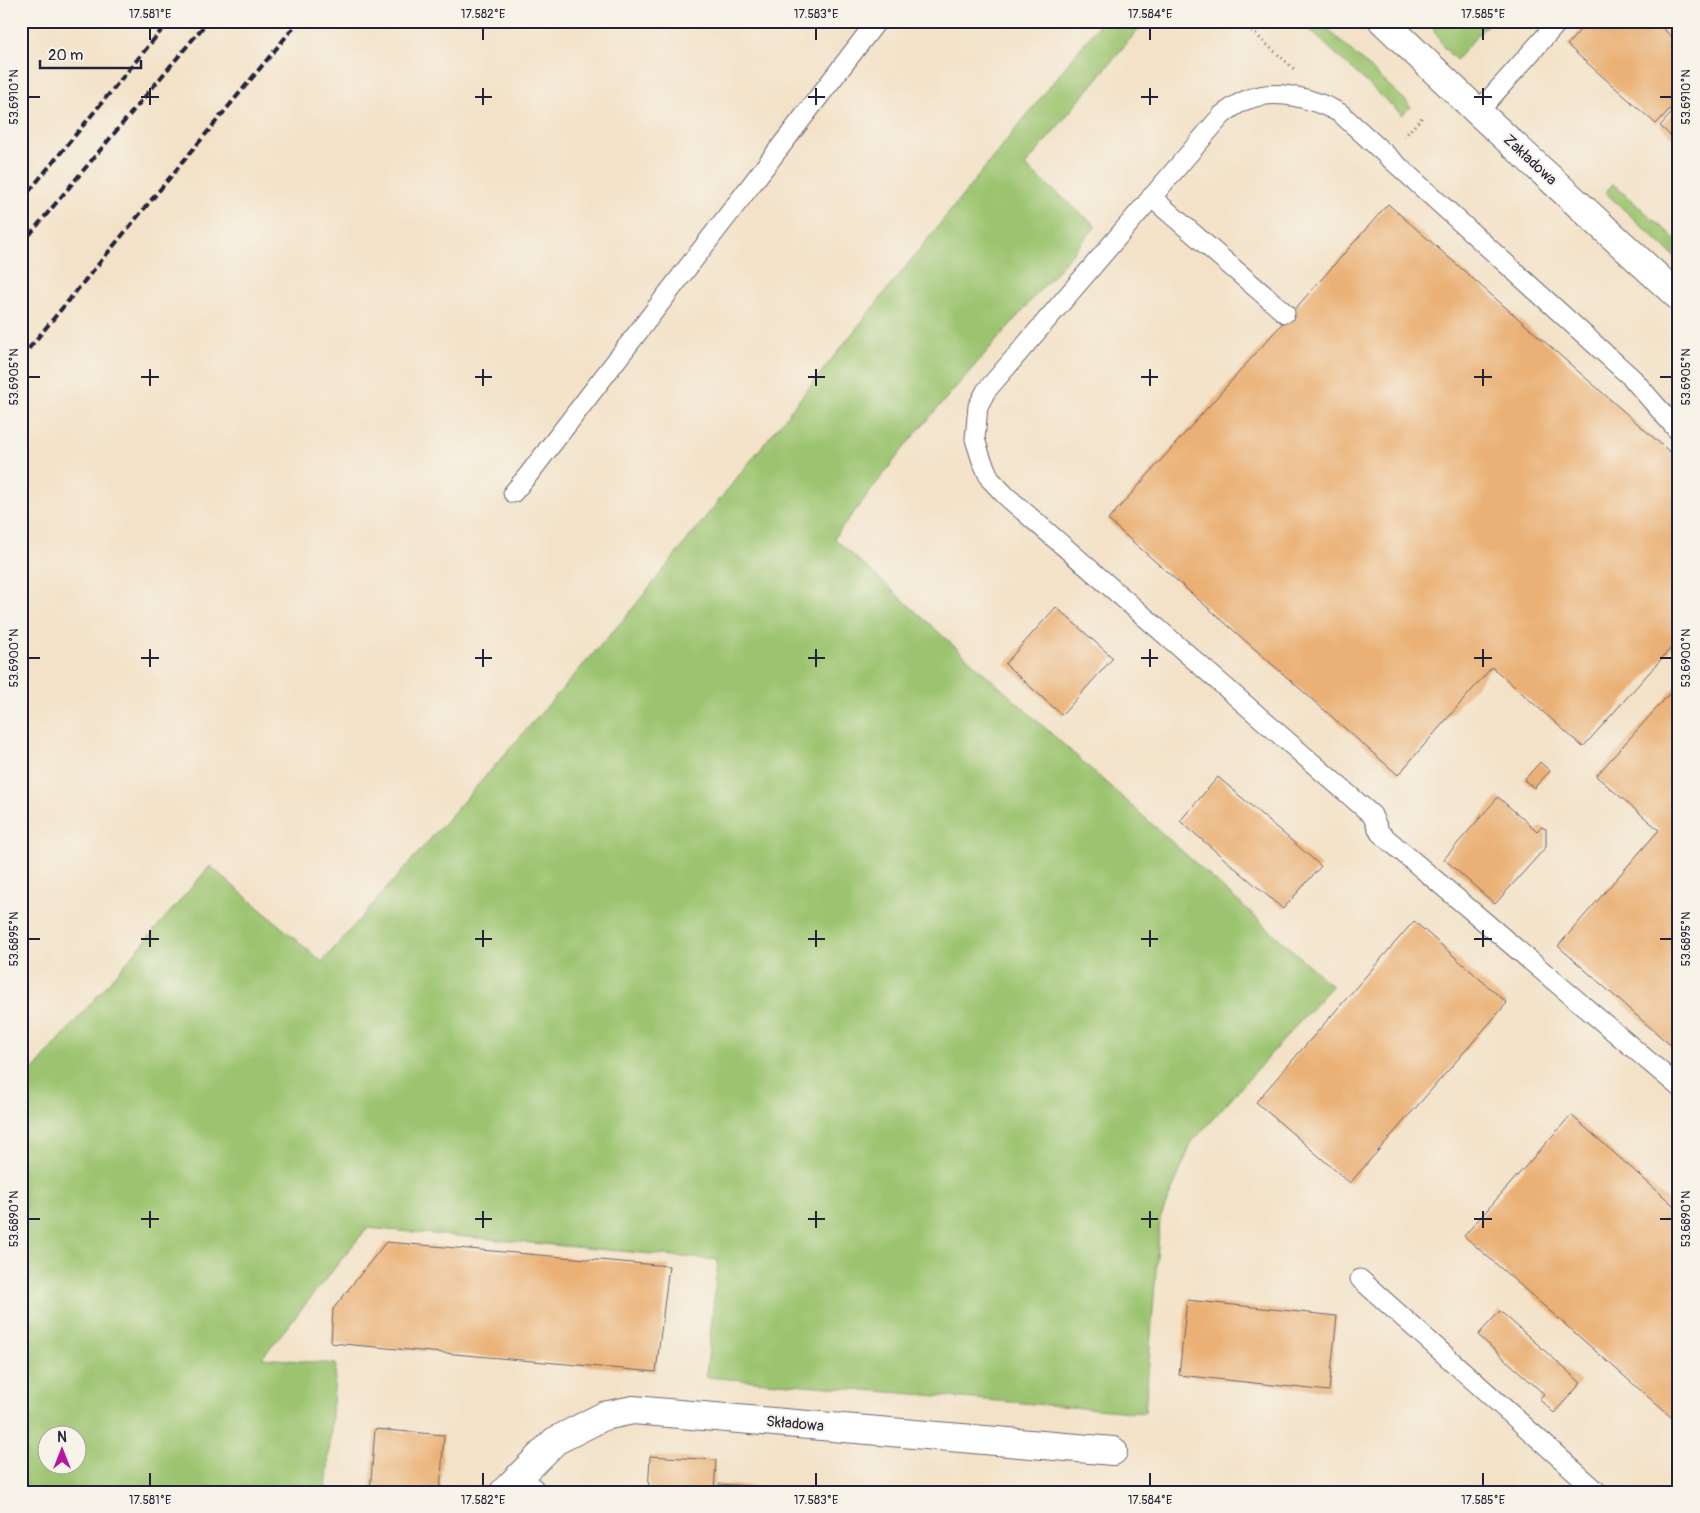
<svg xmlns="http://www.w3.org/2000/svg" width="1700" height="1513" viewBox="0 0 1700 1513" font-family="Pangolin,sans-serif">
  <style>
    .green { fill: #9cc46f; stroke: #5f7355; fill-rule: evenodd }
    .building { fill: #eab074 }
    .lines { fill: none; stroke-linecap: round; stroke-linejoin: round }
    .lane-casing { stroke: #6b656c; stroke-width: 21 }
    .street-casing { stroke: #6b656c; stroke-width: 30 }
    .path { stroke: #6b656c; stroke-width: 3; stroke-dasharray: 1 4; stroke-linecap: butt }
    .lane { stroke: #fff; stroke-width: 19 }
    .street { stroke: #fff; stroke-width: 28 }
    .rail { stroke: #22223b; stroke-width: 4; stroke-dasharray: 8 4; stroke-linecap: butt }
    .ticks { fill: none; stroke: #22223b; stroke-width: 2 }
    .labels { text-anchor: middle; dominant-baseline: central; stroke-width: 4; stroke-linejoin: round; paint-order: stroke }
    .street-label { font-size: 15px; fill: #22223b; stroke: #f7f3e8 }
    .neatline { fill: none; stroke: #22223b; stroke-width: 2 }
    .ticks-label { font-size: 12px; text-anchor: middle; fill: #22223b }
  </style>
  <rect width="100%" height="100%" fill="#f7f3e8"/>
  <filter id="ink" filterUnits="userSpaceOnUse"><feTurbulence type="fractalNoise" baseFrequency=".02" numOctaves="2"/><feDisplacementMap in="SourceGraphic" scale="10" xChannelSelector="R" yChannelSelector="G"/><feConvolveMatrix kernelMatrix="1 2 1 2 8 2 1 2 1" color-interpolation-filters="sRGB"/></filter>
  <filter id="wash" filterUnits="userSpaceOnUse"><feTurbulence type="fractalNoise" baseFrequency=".0096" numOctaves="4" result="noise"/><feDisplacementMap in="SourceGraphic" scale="20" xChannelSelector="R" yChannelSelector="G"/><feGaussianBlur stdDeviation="1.12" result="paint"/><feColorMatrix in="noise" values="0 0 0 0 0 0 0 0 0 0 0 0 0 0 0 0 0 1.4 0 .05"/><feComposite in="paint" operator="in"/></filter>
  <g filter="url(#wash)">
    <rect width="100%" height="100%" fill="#f3e2c8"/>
    <path class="green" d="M1102 21H1145L1025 166 1096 226 910 440 834 538 1332 986 1192 1142 1160 1219 1145 1413 706 1377 718 1260 367 1228 262 1358 336 1364 326 1492H21V1084L210 866 322 962 629 613ZM48 1436H78V1466H48Z
      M1300 21H1319L1406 101 1410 107 1402 115Z
      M1429 21H1490L1456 60 1444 48Z
      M1613 184 1679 242V261L1605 192Z"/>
    <g id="blocks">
      <path class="building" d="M1588 21H1654L1679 43V99L1656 124 1567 45Z
        M1679 105V143L1660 126Z
        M1388 204 1679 460V639L1583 747 1492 667 1398 775 1108 520Z
        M1056 607 1113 658 1062 715 1005 664Z
        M1679 683V1053L1558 946 1659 830 1596 776Z
        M1540 762 1550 771 1534 788 1524 780Z
        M1218 777 1321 866 1283 909 1180 821Z
        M1498 797 1537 831 1541 827 1546 829V847L1495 904 1444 859Z
        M1414 921 1507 1003 1350 1183 1256 1102Z
        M1571 1115 1679 1210V1424L1464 1236Z
        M386 1242 669 1266 656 1372 331 1343 333 1309Z
        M1187 1300 1337 1316 1329 1391 1179 1375Z
        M1500 1311 1581 1383 1554 1413 1539 1399 1544 1394 1478 1335Z
        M375 1429 444 1435 440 1492H370Z
        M650 1456 716 1460 714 1492H648Z
        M719 1484 800 1490V1492H719Z
        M1059 1487 1087 1489V1492H1059Z
        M1526 1488V1492H1473L1472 1489Z"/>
    </g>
  </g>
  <g filter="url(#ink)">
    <use href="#blocks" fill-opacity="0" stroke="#6b656c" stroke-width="1"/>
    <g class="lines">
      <defs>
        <path id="lane" d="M1478 112 1559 21
          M1151 197 1285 313
          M1679 432 1632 378 1340 113C1314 99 1278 88 1249 99 1239 102 1230 109 1222 115L986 391 978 406 975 439 981 458 990 479 1006 496 1372 815 1380 833 1679 1087
          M513 493 529 474 877 21
          M1360 1279 1598 1492
          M521 1474 537 1492"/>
        <path id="street" d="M1383 21 1478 112 1679 297
          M504 1492 555 1441 604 1416 633 1410 1113 1451"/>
      </defs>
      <use href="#lane" class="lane-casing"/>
      <use href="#street" class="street-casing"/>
      <path class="path" d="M1252 31 1294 69
        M1404 137 1424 115"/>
      <use href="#lane" class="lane"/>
      <use href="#street" class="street"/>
      <path class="rail" d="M21 201 169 21
        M21 245 208 21
        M21 358 299 21"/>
    </g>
  </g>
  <path class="ticks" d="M150 28V40M483 28V40M816 28V40M1150 28V40M1483 28V40M150 88V105M483 88V105M816 88V105M1150 88V105M1483 88V105M28 97H40M141 97H159M475 97H492M808 97H825M1141 97H1158M1474 97H1492M1660 97H1672M150 369V386M483 369V386M816 369V386M1150 369V386M1483 369V386M28 377H40M141 377H159M475 377H492M808 377H825M1141 377H1158M1474 377H1492M1660 377H1672M150 649V667M483 649V667M816 649V667M1150 649V667M1483 649V667M28 658H40M141 658H159M475 658H492M808 658H825M1141 658H1158M1474 658H1492M1660 658H1672M150 930V947M483 930V947M816 930V947M1150 930V947M1483 930V947M28 939H40M141 939H159M475 939H492M808 939H825M1141 939H1158M1474 939H1492M1660 939H1672M150 1211V1228M483 1211V1228M816 1211V1228M1150 1211V1228M1483 1211V1228M28 1219H40M141 1219H159M475 1219H492M808 1219H825M1141 1219H1158M1474 1219H1492M1660 1219H1672M150 1473V1486M483 1473V1486M816 1473V1486M1150 1473V1486M1483 1473V1486"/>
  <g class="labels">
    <g class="street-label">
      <text transform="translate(1530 160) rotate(43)">Zakładowa</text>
      <text transform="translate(795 1424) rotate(5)">Składowa</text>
    </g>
  </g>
  <rect width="1700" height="1513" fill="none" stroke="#f7f3e8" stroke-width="55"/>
  <g transform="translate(62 1450)"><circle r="24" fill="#f7f3e8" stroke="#a29fa3"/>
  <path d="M0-4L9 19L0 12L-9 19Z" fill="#b5179e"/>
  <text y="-8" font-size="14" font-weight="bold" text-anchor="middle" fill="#22223b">N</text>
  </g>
  <path d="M40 60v8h101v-8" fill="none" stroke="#22223b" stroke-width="2.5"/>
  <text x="48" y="60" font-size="15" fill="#22223b" stroke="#f7f3e8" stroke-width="4" paint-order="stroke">20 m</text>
  <rect x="28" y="28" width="1644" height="1458" class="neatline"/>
  <g class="ticks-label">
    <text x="150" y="18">17.581°E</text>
    <text x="483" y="18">17.582°E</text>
    <text x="816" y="18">17.583°E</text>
    <text x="1150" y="18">17.584°E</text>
    <text x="1483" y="18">17.585°E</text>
    <text transform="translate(14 97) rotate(-90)" y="4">53.6910°N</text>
    <text transform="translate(1686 97) rotate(-90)" y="4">53.6910°N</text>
    <text transform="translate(14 377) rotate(-90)" y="4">53.6905°N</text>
    <text transform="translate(1686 377) rotate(-90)" y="4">53.6905°N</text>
    <text transform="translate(14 658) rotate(-90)" y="4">53.6900°N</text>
    <text transform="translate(1686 658) rotate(-90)" y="4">53.6900°N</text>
    <text transform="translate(14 939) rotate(-90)" y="4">53.6895°N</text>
    <text transform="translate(1686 939) rotate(-90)" y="4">53.6895°N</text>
    <text transform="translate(14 1219) rotate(-90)" y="4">53.6890°N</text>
    <text transform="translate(1686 1219) rotate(-90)" y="4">53.6890°N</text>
    <text x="150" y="1504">17.581°E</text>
    <text x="483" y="1504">17.582°E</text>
    <text x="816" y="1504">17.583°E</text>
    <text x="1150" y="1504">17.584°E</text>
    <text x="1483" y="1504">17.585°E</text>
  </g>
</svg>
